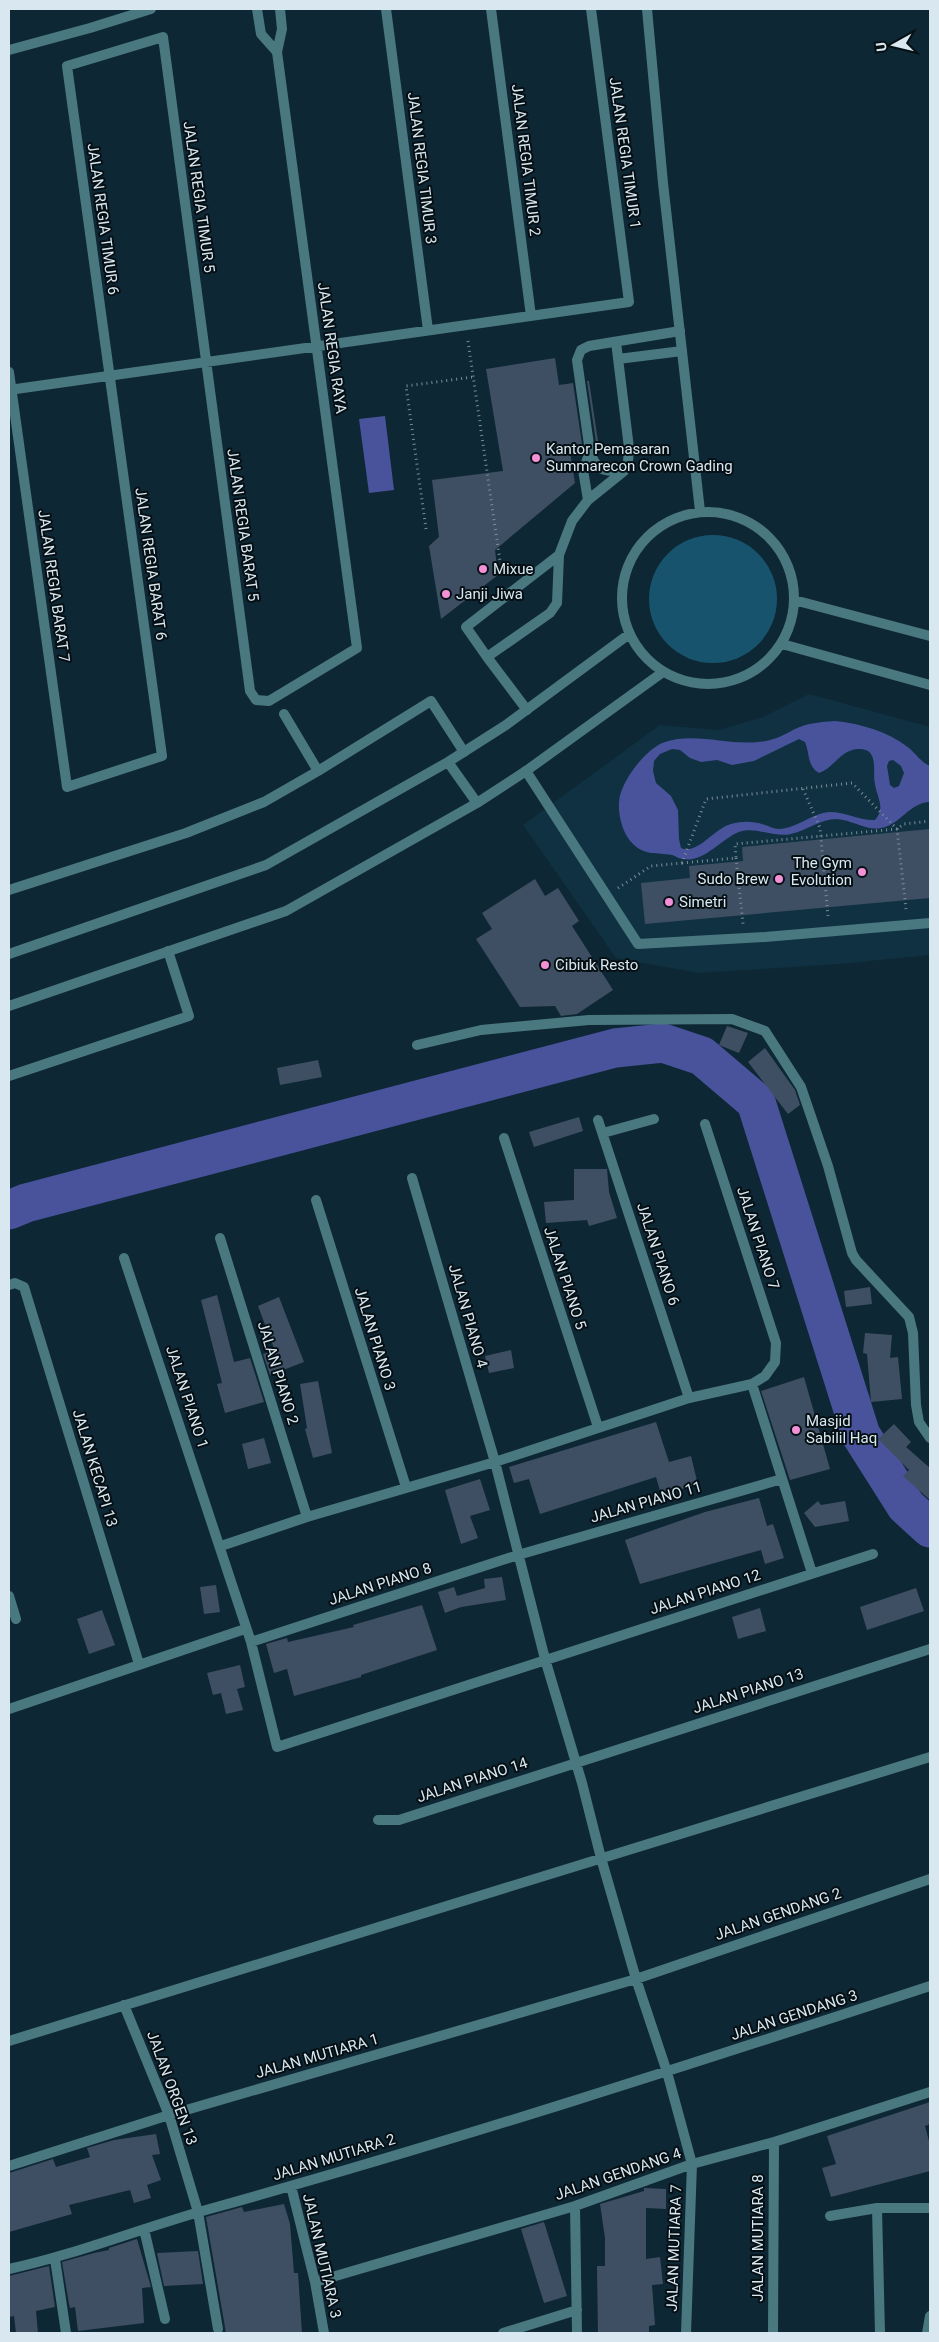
<svg xmlns="http://www.w3.org/2000/svg" width="939" height="2342" viewBox="0 0 939 2342" font-family="Roboto,sans-serif">
  <style>
    .built { fill: #0f3142 }
    .green { fill: #18536d }
    .water { fill: #48539b; fill-rule: evenodd }
    .lines { fill: none; stroke-linecap: round; stroke-linejoin: round }
    .river { stroke: #48539b; stroke-width: 39 }
    .building { fill: #3f4f63 }
    .path { stroke: #7a8e98; stroke-width: 3; stroke-dasharray: 1 4; stroke-linecap: butt }
    .lane { stroke: #4a7881; stroke-width: 10 }
    .street { stroke: #4a7881; stroke-width: 10 }
    .poi-dot { fill: #f391d6; stroke: #050f14; stroke-width: 2 }
    .labels { text-anchor: middle; dominant-baseline: central; stroke-width: 4; stroke-linejoin: round; paint-order: stroke }
    .street-label { font-size: 15px; fill: #d9e8f0; stroke: #050f14 }
    .poi-label { font-size: 15px; fill: #d9e8f0; stroke: #050f14; text-anchor: start }
  </style>
  <rect width="100%" height="100%" fill="#0e2734"/>
  <path class="built" d="M809 694 930 727V955L839 964 698 973 616 958 523 825 660 725 719 730 763 717Z"/>
  <path class="green" d="M649 599a64 64 0 1 1 128 0a64 64 0 1 1-128 0Z"/>
  <path class="water" d="M385 416 394 490 369 493 359 419Z
    M835 721C862 724 887 731 909 748 917 755 921 762 930 766V802C910 802 900 825 881 828 867 831 852 820 837 819 820 819 808 830 791 834 775 838 754 826 739 832 721 839 704 863 683 859 679 859 676 856 672 855 657 852 645 856 633 844 623 835 618 816 619 802 620 782 646 748 665 742 698 731 736 749 770 740 779 738 787 733 795 729 808 723 820 722 835 721ZM799 739 805 742C810 754 807 766 819 773 834 768 840 750 858 749 880 748 872 771 875 784 877 798 886 808 875 820 860 821 846 812 830 812 812 813 798 828 779 829 774 829 769 826 765 825 753 821 743 821 731 824 713 829 698 855 681 848L679 839 678 810 671 796 656 783 653 771 654 761 660 754 672 749 680 750 690 758 701 762 717 760 732 765 754 761ZM893 760 901 766 904 773 899 786 894 788 890 785 887 766 889 761Z"/>
  <g class="lines">
    <path class="river" d="M9 1210 26 1203 615 1048 663 1043 702 1056 756 1102 861 1435 906 1506 930 1528"/>
  </g>
  <path class="building" d="M555 358 559 385 573 383 582 444 569 446 575 483 495 550 498 575 441 619 429 546 439 537 432 480 503 471 486 369Z
    M587 381H589L598 441 596 442Z
    M930 829V898L645 924 641 883 690 878 689 866 743 861 742 847Z
    M535 879 545 896 558 888 579 921 572 926 613 990 577 1014 561 1016 555 1006 520 1007 476 939 492 929 482 913Z
    M727 1026 748 1033 739 1053 719 1045Z
    M765 1048 795 1090 800 1105 788 1114 748 1062Z
    M318 1060 322 1077 280 1085 277 1068Z
    M579 1117 583 1131 534 1147 529 1132Z
    M574 1169H607L609 1192 617 1218 589 1226 587 1220 546 1223 544 1202 574 1200Z
    M870 1287 872 1304 846 1307 844 1291Z
    M217 1295 234 1362 250 1358 264 1402 225 1413 217 1384 222 1383 201 1300Z
    M279 1297 304 1362 270 1375 263 1354 275 1351 258 1306Z
    M865 1333 892 1335 890 1358 898 1357 902 1399 871 1402 867 1354 863 1353Z
    M511 1350 514 1368 489 1373 485 1356Z
    M804 1377 830 1469 790 1480 761 1391Z
    M318 1381 332 1453 313 1458 305 1429 307 1428 300 1384Z
    M656 1422 669 1462 691 1456 698 1485 661 1494 656 1477 540 1514 529 1479 514 1483 509 1467Z
    M894 1424 911 1442 906 1447 930 1468V1500L903 1476 909 1470 878 1439Z
    M264 1438 271 1463 248 1469 242 1444Z
    M480 1479 490 1510 470 1516 478 1538 461 1544 445 1490Z
    M759 1498 767 1526 773 1524 784 1558 765 1564 761 1550 640 1584 625 1540 705 1512Z
    M818 1501 821 1505 845 1501 849 1521 815 1527 804 1513Z
    M502 1577 506 1600 461 1607 445 1613 438 1592 454 1587 457 1596 485 1588 484 1579Z
    M216 1585 220 1612 204 1614 200 1587Z
    M916 1588 924 1611 867 1630 860 1607Z
    M422 1605 437 1650 361 1675V1677L294 1696 287 1669 274 1673 266 1644 287 1638 288 1642 354 1627 353 1625Z
    M760 1608 766 1631 738 1639 732 1617Z
    M102 1610 115 1645 89 1654 77 1619Z
    M240 1665 245 1687 237 1689 243 1710 226 1714 221 1693 213 1695 207 1673Z
    M930 2102V2124L925 2126 930 2145V2171L831 2197 822 2168 836 2164 827 2136Z
    M156 2134 160 2154 152 2155 161 2180 147 2185 151 2198 134 2203 130 2190 69 2205 72 2214 9 2232V2173L53 2159 56 2167 90 2157 87 2148 114 2140Z
    M644 2188 666 2189V2209L646 2208V2259L660 2257 663 2284 652 2285 655 2325 649 2326V2333H598L597 2266H605V2238L600 2204 644 2191Z
    M284 2204 290 2224 294 2273H298L302 2333H226L206 2217 242 2207 244 2212Z
    M544 2222 567 2296 544 2303 521 2229Z
    M137 2239 151 2287 142 2288 144 2323 78 2331 75 2307 70 2308 69 2304 62 2262 94 2253 109 2250V2248Z
    M198 2251 203 2284 164 2286 157 2253Z
    M49 2266 55 2307 36 2311 38 2333H16L14 2316 9 2317V2276Z"/>
  <g class="lines">
    <path class="path" d="M468 341 500 561 510 573
      M426 529 406 386 473 377
      M803 789 820 828 828 916
      M736 858 743 924
      M682 863 736 858 735 844 897 829 904 824 930 821
      M618 888 651 866 682 863 706 799 852 783 897 829 906 909"/>
    <path class="lane" d="M618 359 682 351
      M624 471C604 471 597 472 590 452L577 360 581 350 589 346 680 331
      M588 500 583 470 590 452
      M487 657 466 627 559 555
      M527 710 487 657 550 613 557 603 559 555 572 521 588 500 624 471 628 462 629 448 616 342
      M284 714 318 771
      M526 771 638 944 765 937 930 923
      M9 890 186 833 264 802 318 771 431 701 464 752
      M9 1076 189 1016 168 951"/>
    <path class="street" d="M257 9 261 34 277 52
      M386 9 428 330
      M491 9 531 316
      M647 9 663 183 700 511
      M9 50 90 28 151 9
      M9 372 67 787 162 756 67 66 163 37 250 691 256 700 269 701 357 648 277 52 282 29 280 9
      M9 390 629 302 591 9
      M622 598a86 86 0 1 1 172 0a86 86 0 1 1-172 0Z
      M794 600 930 636
      M782 644 930 685
      M448 762 477 803
      M9 954 266 865 448 762 506 725 628 635
      M9 1006 286 911 477 803 526 771 663 672
      M417 1045 481 1030 589 1020 732 1019 765 1031 801 1087 828 1166 852 1253 856 1260 909 1317 913 1333 916 1405 919 1422 930 1438
      M598 1120 689 1398
      M603 1133 654 1119
      M504 1138 598 1427
      M412 1178 495 1462 545 1659 582 1783 601 1858 636 1979 667 2072 692 2164 686 2333
      M316 1200 406 1487
      M220 1238 307 1517
      M124 1258 251 1642 277 1747 873 1554
      M9 1285 15 1283 24 1287 139 1664
      M752 1384 812 1573
      M221 1546 307 1517 495 1462 689 1398 752 1384 765 1376 775 1362 776 1343 705 1124
      M9 1596 16 1619
      M251 1642 518 1555 782 1479
      M9 1709 245 1629
      M378 1820H399L930 1649
      M124 2005 169 2115 198 2212 218 2329
      M9 2041 930 1757
      M9 2166 169 2115 636 1979 930 1879
      M291 2186 315 2282 324 2333
      M575 2206 577 2333
      M877 2208 880 2333
      M830 2216 877 2208H930
      M144 2229 165 2319
      M55 2259 66 2333
      M9 2269C78 2254 144 2227 213 2208 454 2141 692 2064 930 1986
      M315 2282 575 2206 692 2164 774 2142 930 2092
      M503 2333 577 2310
      M773 2333 774 2142
      M927 2333 930 2316"/>
  </g>
  <g class="poi-dot">
    <circle cx="536" cy="458" r="5"/>
    <circle cx="483" cy="569" r="5"/>
    <circle cx="446" cy="594" r="5"/>
    <circle cx="862" cy="872" r="5"/>
    <circle cx="779" cy="879" r="5"/>
    <circle cx="669" cy="902" r="5"/>
    <circle cx="545" cy="965" r="5"/>
    <circle cx="796" cy="1430" r="5"/>
  </g>
  <g class="labels">
    <g class="street-label">
      <text transform="translate(625 153) rotate(82)">JALAN REGIA TIMUR 1</text>
      <text transform="translate(526 160) rotate(83)">JALAN REGIA TIMUR 2</text>
      <text transform="translate(422 168) rotate(83)">JALAN REGIA TIMUR 3</text>
      <text transform="translate(199 197) rotate(82)">JALAN REGIA TIMUR 5</text>
      <text transform="translate(103 219) rotate(82)">JALAN REGIA TIMUR 6</text>
      <text transform="translate(332 348) rotate(82)">JALAN REGIA RAYA</text>
      <text transform="translate(243 525) rotate(82)">JALAN REGIA BARAT 5</text>
      <text transform="translate(151 564) rotate(82)">JALAN REGIA BARAT 6</text>
      <text transform="translate(54 586) rotate(82)">JALAN REGIA BARAT 7</text>
      <text transform="translate(758 1238) rotate(72)">JALAN PIANO 7</text>
      <text transform="translate(658 1254) rotate(72)">JALAN PIANO 6</text>
      <text transform="translate(565 1278) rotate(72)">JALAN PIANO 5</text>
      <text transform="translate(468 1316) rotate(74)">JALAN PIANO 4</text>
      <text transform="translate(375 1339) rotate(73)">JALAN PIANO 3</text>
      <text transform="translate(278 1373) rotate(73)">JALAN PIANO 2</text>
      <text transform="translate(187 1397) rotate(72)">JALAN PIANO 1</text>
      <text transform="translate(95 1468) rotate(73)">JALAN KECAPI 13</text>
      <text transform="translate(646 1502) rotate(-16)">JALAN PIANO 11</text>
      <text transform="translate(380 1584) rotate(-18)">JALAN PIANO 8</text>
      <text transform="translate(705 1592) rotate(-18)">JALAN PIANO 12</text>
      <text transform="translate(748 1691) rotate(-18)">JALAN PIANO 13</text>
      <text transform="translate(472 1780) rotate(-18)">JALAN PIANO 14</text>
      <text transform="translate(778 1914) rotate(-19)">JALAN GENDANG 2</text>
      <text transform="translate(794 2015) rotate(-18)">JALAN GENDANG 3</text>
      <text transform="translate(317 2056) rotate(-16)">JALAN MUTIARA 1</text>
      <text transform="translate(172 2088) rotate(70)">JALAN ORGEN 13</text>
      <text transform="translate(334 2157) rotate(-17)">JALAN MUTIARA 2</text>
      <text transform="translate(618 2174) rotate(-19)">JALAN GENDANG 4</text>
      <text transform="translate(758 2238) rotate(-90)">JALAN MUTIARA 8</text>
      <text transform="translate(674 2248) rotate(-88)">JALAN MUTIARA 7</text>
      <text transform="translate(322 2256) rotate(77)">JALAN MUTIARA 3</text>
    </g>
    <g class="poi-label">
      <text x="546" y="449">Kantor Pemasaran<tspan x="546" dy="17">Summarecon Crown Gading</tspan></text>
      <text x="493" y="569">Mixue</text>
      <text x="456" y="594">Janji Jiwa</text>
      <text x="852" y="863" text-anchor="end">The Gym<tspan x="852" dy="17">Evolution</tspan></text>
      <text x="769" y="879" text-anchor="end">Sudo Brew</text>
      <text x="679" y="902">Simetri</text>
      <text x="555" y="965">Cibiuk Resto</text>
      <text x="806" y="1421">Masjid<tspan x="806" dy="17">Sabilil Haq</tspan></text>
    </g>
  </g>
  <rect width="939" height="2342" fill="none" stroke="#d9e8f0" stroke-width="20"/>
  <g transform="translate(894 45) rotate(262)" stroke="#050f14" stroke-width="4" paint-order="stroke">
  <path d="M0-4L9 19L0 12L-9 19Z" fill="#d9e8f0"/>
  <text y="-8" font-size="14" font-weight="bold" text-anchor="middle" fill="#d9e8f0">U</text>
  </g>
</svg>
